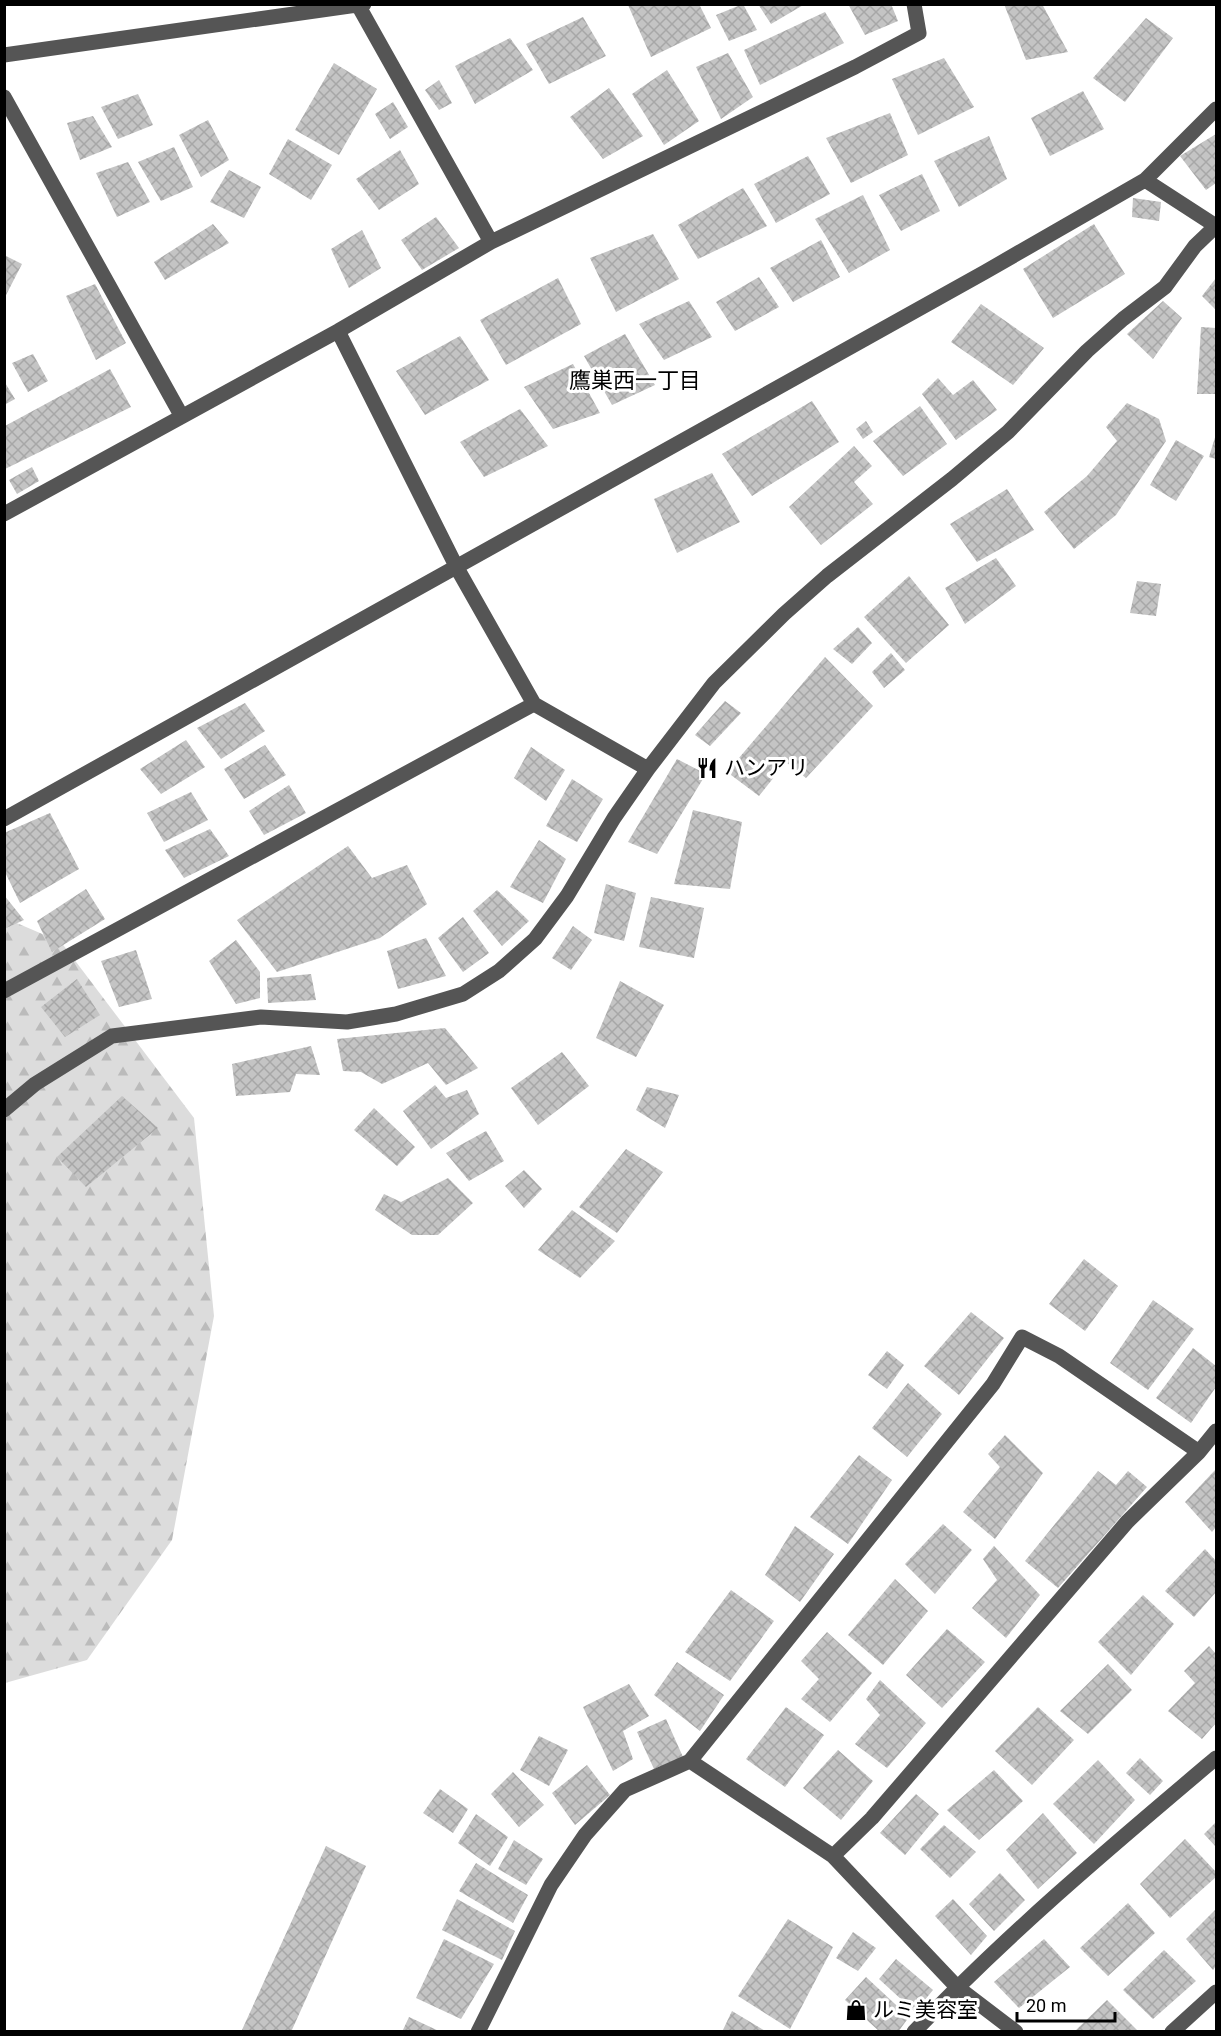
<svg xmlns="http://www.w3.org/2000/svg" width="1221" height="2036" viewBox="0 0 1221 2036" font-family="Roboto,'Noto Sans JP',sans-serif">
  <style>
    .forest { fill: url(#forest-firs) }
    .building { fill: url(#building-cross-hatch) }
    .lines { fill: none; stroke-linecap: round; stroke-linejoin: round }
    .minor { stroke: #555; stroke-width: 15 }
    .labels { text-anchor: middle; dominant-baseline: central; stroke-width: 6; stroke-linejoin: round; paint-order: stroke }
    .poi-label { font-size: 21px; fill: #000; stroke: #fff; text-anchor: start }
    .neighbourhood-label { font-size: 22px; fill: #000; stroke: #fff }
  </style>
  <defs>
    <pattern id="forest-firs" width="22" height="20" patternUnits="userSpaceOnUse" patternTransform="scale(1.5)"><rect width="22" height="20" fill="#dcdcdc"/><path d="M5 1l3.5 6h-7zM16 11l3.5 6h-7z" fill="#bbb"/></pattern>
    <pattern id="building-cross-hatch" width="8" height="8" patternUnits="userSpaceOnUse" patternTransform="scale(1.5)"><rect width="8" height="8" fill="#c4c4c4"/><path d="M0 0l8 8M0 8l8-8" fill="none" stroke="#a7a7a7"/></pattern>
  </defs>
  <rect width="100%" height="100%" fill="#fff"/>
  <path class="forest" d="M5 918 61 942 194 1118 214 1316 172 1540 87 1660 5 1683Z"/>
  <path class="building" d="M630 4H699L711 28 651 57 628 5Z
    M743 4 757 30 729 41 716 15Z
    M758 4H805L771 24Z
    M848 4H891L898 21 865 35Z
    M1004 4H1042L1068 52 1026 60Z
    M825 12 844 43 760 85 744 50Z
    M583 17 606 56 549 84 526 44Z
    M1146 18 1173 38 1125 102 1093 78Z
    M510 38 533 70 475 104 455 66Z
    M728 53 753 97 721 119 696 67Z
    M944 58 974 107 918 135 892 79Z
    M334 63 377 89 339 155 295 130Z
    M667 70 699 121 664 145 632 94Z
    M439 80 452 103 439 110 425 90Z
    M609 88 643 136 603 159 570 117Z
    M1083 91 1104 129 1050 156 1031 118Z
    M138 94 153 125 118 139 101 107Z
    M393 102 408 127 390 139 375 114Z
    M890 113 908 155 851 183 826 138Z
    M93 116 112 147 80 160 67 123Z
    M208 120 229 160 201 177 179 135Z
    M1216 134V183L1206 190 1180 156Z
    M989 136 1007 179 959 207 934 161Z
    M288 139 332 165 311 200 269 174Z
    M174 147 193 187 161 201 138 162Z
    M400 150 419 184 379 210 356 179Z
    M808 156 830 194 776 223 754 184Z
    M128 162 150 202 117 217 96 173Z
    M229 170 261 187 244 218 210 202Z
    M922 174 940 211 901 231 879 195Z
    M743 188 767 226 698 259 678 225Z
    M863 195 890 250 849 273 815 219Z
    M1133 198 1161 202 1159 221 1132 217Z
    M436 217 459 248 422 270 401 240Z
    M213 224 229 243 165 280 154 262Z
    M1094 224 1125 274 1053 318 1023 269Z
    M362 230 381 268 349 288 331 249Z
    M653 234 679 279 616 312 590 258Z
    M821 240 840 277 793 302 770 268Z
    M4 255 22 264 4 299Z
    M759 277 779 307 735 331 716 302Z
    M558 278 581 324 506 365 480 320Z
    M1216 278V310L1202 296Z
    M95 284 126 343 96 360 66 296Z
    M689 301 712 337 664 360 639 324Z
    M1163 301 1182 318 1153 359 1127 334Z
    M981 304 1044 348 1013 385 951 342Z
    M1201 327 1216 328V394H1197Z
    M625 334 655 385 612 405 584 356Z
    M460 336 489 380 425 415 396 371Z
    M33 354 48 381 28 392 12 363Z
    M573 364 600 413 553 429 524 387Z
    M110 369 131 407 5 469V426Z
    M938 378 953 395 973 380 997 410 956 440 922 394Z
    M4 381 15 399 4 405Z
    M812 401 839 442 752 496 722 454Z
    M1127 403 1159 419 1166 441 1116 515 1074 549 1044 512 1087 476 1117 441 1106 427Z
    M920 406 947 444 903 476 873 441Z
    M520 409 548 446 484 477 460 442Z
    M866 421 873 432 863 439 856 429Z
    M1216 434V459L1209 457Z
    M1176 440 1204 456 1176 501 1150 485Z
    M854 446 872 466 854 482 873 504 821 545 789 507Z
    M32 467 39 481 17 494 9 480Z
    M712 473 740 522 677 553 654 499Z
    M1007 489 1034 530 977 562 950 524Z
    M996 558 1016 586 965 624 945 588Z
    M909 576 949 625 906 663 864 617Z
    M1137 581 1161 584 1156 616 1130 613Z
    M858 627 872 643 852 664 833 649Z
    M891 653 905 670 884 688 872 672Z
    M825 657 873 706 806 778 786 762 759 796 727 772Z
    M725 701 741 713 710 746 695 735Z
    M245 703 265 731 221 759 197 728Z
    M186 740 205 767 161 794 140 769Z
    M265 745 286 775 244 799 224 769Z
    M531 747 565 770 546 801 514 778Z
    M677 759 706 774 657 854 628 842Z
    M572 779 603 799 577 842 546 826Z
    M289 785 306 813 264 835 249 811Z
    M191 792 208 820 164 842 147 813Z
    M693 810 742 822 730 889 674 884Z
    M50 813 79 869 20 903 4 870V833Z
    M210 829 229 856 184 878 165 850Z
    M539 840 566 859 543 903 510 887Z
    M348 846 372 878 407 865 427 904 380 938 277 972 237 920Z
    M606 884 636 893 624 941 594 933Z
    M86 889 105 919 52 952 37 921Z
    M497 890 529 921 502 946 473 911Z
    M4 895 24 920 4 929Z
    M651 897 704 908 694 958 639 947Z
    M463 917 489 953 463 972 438 938Z
    M573 926 592 940 571 970 552 958Z
    M426 938 446 976 398 989 387 951Z
    M236 940 260 972V998L236 1004 209 961Z
    M136 950 152 999 119 1007 101 961Z
    M311 974 316 1000 268 1003 267 978Z
    M77 979 100 1015 65 1037 41 1007Z
    M620 981 664 1005 636 1057 596 1038Z
    M445 1028 478 1068 446 1085 428 1063 382 1084 361 1072 343 1071 337 1039Z
    M311 1046 320 1075 296 1074 290 1092 236 1096 232 1064Z
    M562 1052 589 1086 538 1125 511 1088Z
    M435 1085 446 1098 467 1090 479 1114 431 1149 403 1111Z
    M647 1087 679 1095 665 1128 636 1110Z
    M122 1096 158 1128 86 1187 57 1157Z
    M374 1108 415 1147 397 1166 354 1130Z
    M486 1131 504 1161 469 1181 446 1153Z
    M626 1149 663 1172 617 1233 579 1207Z
    M524 1170 542 1189 524 1208 505 1186Z
    M448 1178 473 1203 438 1235H412L375 1210 384 1194 401 1202Z
    M572 1210 615 1241 580 1278 538 1250Z
    M1084 1259 1118 1286 1085 1331 1049 1304Z
    M1153 1300 1194 1329 1148 1390 1110 1363Z
    M971 1312 1004 1338 959 1395 924 1366Z
    M1193 1348 1216 1366V1387L1191 1423 1156 1398Z
    M887 1351 904 1365 887 1389 868 1375Z
    M908 1383 942 1414 907 1457 872 1428Z
    M1005 1435 1043 1473 995 1539 963 1512 1000 1467 988 1454Z
    M859 1455 892 1480 848 1544 810 1517Z
    M1216 1469V1527L1212 1532 1185 1502Z
    M1098 1471 1116 1485 1128 1471 1147 1487 1058 1588 1025 1561Z
    M943 1524 972 1550 935 1594 905 1564Z
    M795 1526 834 1554 800 1602 765 1575Z
    M994 1546 1040 1595 1006 1638 972 1608 997 1580 983 1559Z
    M1205 1549 1216 1561V1592L1194 1617 1165 1591Z
    M895 1579 928 1611 883 1665 848 1635Z
    M731 1590 774 1621 730 1681 685 1652Z
    M1143 1595 1174 1624 1131 1675 1098 1642Z
    M947 1629 985 1662 942 1708 906 1675Z
    M827 1632 872 1673 830 1722 801 1699 819 1679 801 1661Z
    M1209 1646 1216 1654V1723L1202 1739 1168 1711 1195 1683 1184 1671Z
    M677 1662 724 1695 700 1731 654 1695Z
    M1108 1664 1132 1690 1088 1734 1060 1711Z
    M880 1680 926 1723 887 1768 855 1744 880 1715 866 1699Z
    M629 1684 649 1716 623 1731 633 1759 613 1771 583 1707Z
    M786 1707 824 1735 785 1787 746 1759Z
    M1038 1707 1074 1740 1032 1785 995 1751Z
    M666 1719 683 1757 654 1769 637 1732Z
    M539 1736 568 1750 549 1786 520 1770Z
    M838 1750 873 1781 841 1820 803 1788Z
    M1140 1758 1163 1781 1150 1795 1126 1773Z
    M1098 1760 1135 1800 1094 1844 1053 1804Z
    M587 1765 610 1795 575 1825 552 1793Z
    M994 1770 1023 1801 979 1840 947 1810Z
    M513 1772 544 1805 519 1827 491 1794Z
    M440 1789 468 1809 453 1833 423 1813Z
    M916 1794 939 1814 905 1855 880 1833Z
    M1043 1813 1077 1853 1038 1889 1006 1850Z
    M476 1814 508 1837 490 1866 458 1843Z
    M1216 1822V1847L1204 1834Z
    M944 1825 976 1852 950 1878 920 1849Z
    M1185 1839 1216 1872V1877L1170 1918 1140 1884Z
    M514 1840 543 1859 526 1885 498 1869Z
    M326 1846 366 1866 291 2032H241Z
    M476 1863 528 1895 513 1923 459 1891Z
    M1000 1873 1025 1900 994 1931 969 1904Z
    M457 1899 515 1931 502 1960 442 1930Z
    M953 1899 987 1936 971 1955 935 1916Z
    M1128 1903 1155 1933 1108 1976 1080 1948Z
    M1216 1909V1966L1213 1970 1186 1939Z
    M788 1919 833 1947 790 2029 738 1996Z
    M853 1932 876 1948 858 1971 836 1958Z
    M444 1939 494 1964 461 2019 416 1998Z
    M1044 1939 1070 1967 1019 2008 994 1982Z
    M1164 1950 1196 1981 1153 2019 1123 1990Z
    M896 1959 933 1990 915 2012 879 1979Z
    M866 1977 909 2017 898 2032H880L845 2000Z
    M1107 2000 1139 2032H1074Z
    M732 2011 767 2032H722Z
    M409 2017 441 2032H402Z"/>
  <g class="lines">
    <path class="minor" d="M358 5 491 242
      M4 55 364 4
      M4 97 181 415
      M1145 180 1216 226
      M338 331 457 568 534 704 648 769
      M4 514 338 331 491 242 855 67 919 33 914 4
      M4 819 985 272 1145 180 1216 109
      M4 991 534 704
      M4 1110 35 1084 112 1036 261 1017 347 1022 396 1014 463 994 499 971 535 939 567 896 614 818 648 769 714 683 784 614 827 576 952 479 1008 432 1087 351 1123 319 1165 287 1195 246 1216 226
      M690 1761 833 1856 957 1987 1016 2032
      M833 1856 872 1818 1127 1522 1199 1452 1216 1431
      M478 2032 551 1885 585 1835 625 1790 690 1761 993 1384 1022 1337 1059 1356 1199 1452
      M914 2032C1008 1933 1113 1845 1216 1758
      M1172 2032 1216 1992"/>
  </g>
  <defs>
    <symbol id="restaurant-bare" viewBox="-9 -9 18 18"><path d="M-5-6h1v4h1v-4h1v4h1v-4h1v5L-1.5 .5V6h-2V.5L-5-1ZM5-6V6H3V1.5H1.5Q1.5-4 5-6Z" fill="#000" stroke="#fff" stroke-width="2.5" paint-order="stroke"/></symbol>
    <symbol id="shop-bare" viewBox="-9 -9 18 18"><path d="M-5-2.5h2.3a2.7 3.5 0 0 1 5.4 0H5L5.5 6h-11ZM-1.5-2.5h3a1.5 2.3 0 0 0-3 0Z" fill="#000" stroke="#fff" stroke-width="2.5" paint-order="stroke"/></symbol>
  </defs>
  <g fill-rule="evenodd">
    <use href="#restaurant-bare" x="692" y="753" width="30" height="30"/>
    <use href="#shop-bare" x="841" y="1995" width="30" height="30"/>
  </g>
  <g class="labels">
    <g class="poi-label">
      <text x="724" y="768">ハンアリ</text>
      <text x="873" y="2010">ルミ美容室</text>
    </g>
    <g class="neighbourhood-label">
      <text x="635" y="380">鷹巣西一丁目</text>
    </g>
  </g>
  <rect width="1221" height="2036" fill="none" stroke="#000000" stroke-width="12"/>
  <path d="M1017 2012v9h98v-9" fill="none" stroke="#000000" stroke-width="3"/>
  <text x="1026" y="2012" font-size="18" fill="#000000" stroke="#ffffff" stroke-width="4.5" paint-order="stroke">20 m</text>
</svg>
